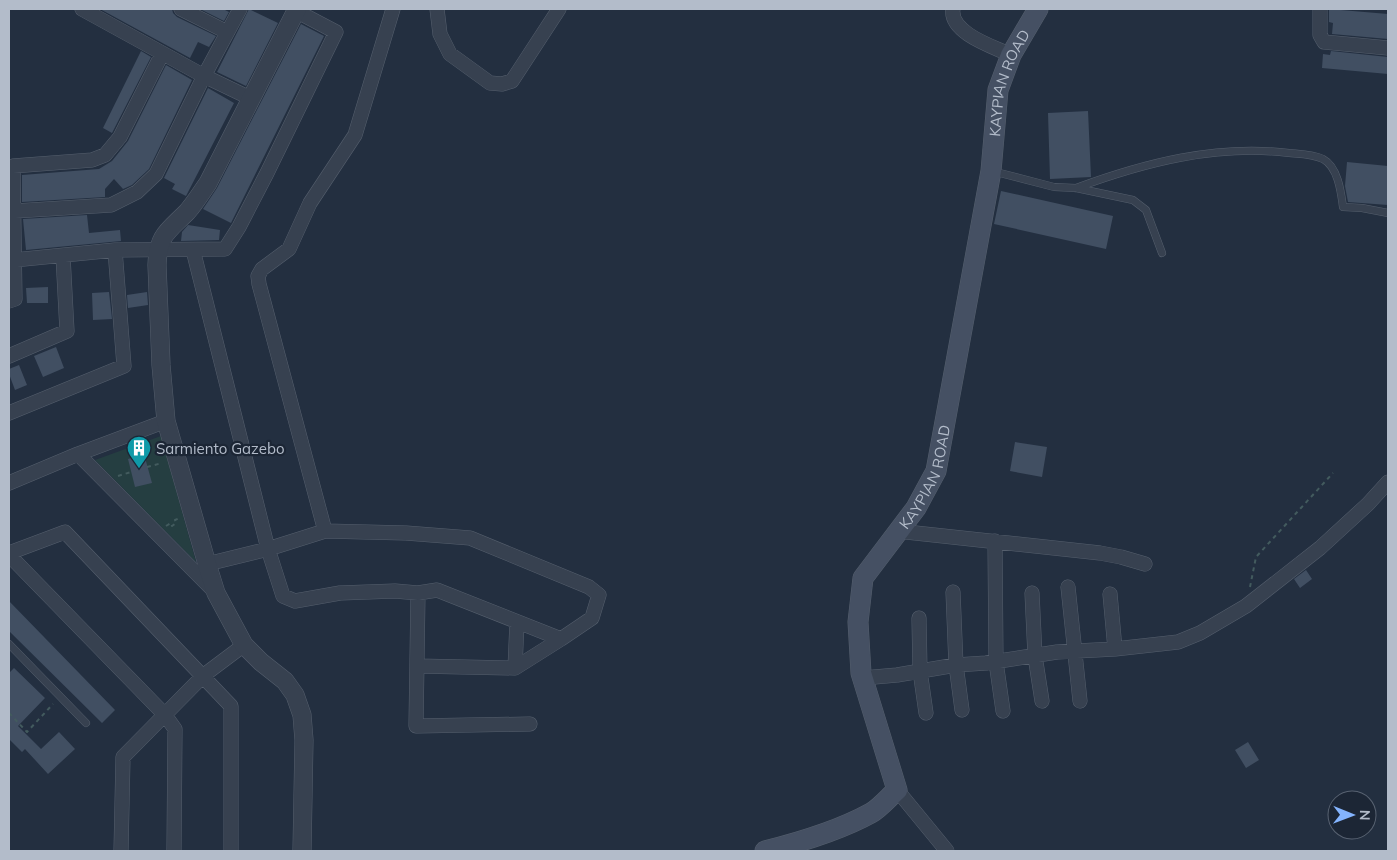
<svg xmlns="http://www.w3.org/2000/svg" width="1397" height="860" viewBox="0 0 1397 860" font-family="Mulish,sans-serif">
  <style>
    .green { fill: #253e41 }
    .building { fill: #414f62 }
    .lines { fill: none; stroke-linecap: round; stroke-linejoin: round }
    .service-casing { stroke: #555f6d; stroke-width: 8 }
    .minor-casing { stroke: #555f6d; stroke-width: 15 }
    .tertiary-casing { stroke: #555f6d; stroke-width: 19 }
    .secondary-casing { stroke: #555f6d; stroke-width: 21 }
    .path { stroke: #435b5e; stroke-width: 2; stroke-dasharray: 4 4; stroke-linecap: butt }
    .service { stroke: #374150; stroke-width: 7 }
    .minor { stroke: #374150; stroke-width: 14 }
    .tertiary { stroke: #374150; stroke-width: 18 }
    .secondary { stroke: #455063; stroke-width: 20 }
    .labels { text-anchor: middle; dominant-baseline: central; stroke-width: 4.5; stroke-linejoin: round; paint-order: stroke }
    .street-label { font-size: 15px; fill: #b3bcca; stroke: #1c2635 }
    .poi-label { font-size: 15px; fill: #b3bcca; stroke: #1c2635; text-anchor: start }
  </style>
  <rect width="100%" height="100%" fill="#232f40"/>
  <path class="green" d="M161 436 196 562 95 460Z"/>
  <path class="building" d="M100 9H172L173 13 177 17 216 36 209 47 198 42 190 58Z
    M200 9H223L229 12 224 21Z
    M249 9 278 23 246 86 217 72Z
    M1329 9 1388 14V39L1332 34 1333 23 1329 22Z
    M301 24 324 36 231 223 203 209 217 188Z
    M141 51 151 57 112 133 103 128Z
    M1331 51 1388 57V74L1322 68 1323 54 1330 55Z
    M166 65 192 80 149 169 132 185 123 189 114 179 105 189V197L22 202V175L99 169 112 161 128 141Z
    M208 88 234 103 186 196 172 189 175 184 164 178Z
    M1088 111 1091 177 1050 179 1048 113Z
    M1347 162 1388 166V205L1348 202 1345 186Z
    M1001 191 1113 216 1106 249 994 224Z
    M87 215 89 233 120 230 121 241 26 250 23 219Z
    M188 225 220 230 219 240 181 241 182 232Z
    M48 287V303H27L26 288Z
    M109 292 112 319 93 320 92 293Z
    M147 292 148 305 128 308 127 295Z
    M56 347 64 368 43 377 34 356Z
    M19 365 27 385 15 390 9 374V369Z
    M1015 442 1047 447 1042 477 1010 471Z
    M144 454 152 483 135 487 128 459Z
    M1306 570 1312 579 1300 588 1294 579Z
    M9 601 115 710 102 723 9 631Z
    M14 668 45 698 18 726 41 749 59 732 75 749 48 774 25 749 22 752 9 739V673Z
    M1248 742 1259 760 1246 768 1235 750Z"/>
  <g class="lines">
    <defs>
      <path id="service" d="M992 171 1054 187 1076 188 1133 200 1146 210 1162 253
        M1076 188C1144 163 1216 144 1289 153 1300 154 1313 154 1323 159 1338 167 1341 192 1343 207L1362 208 1388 213
        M9 644 86 723"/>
      <path id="minor" d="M82 9 204 76 250 98
        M181 9 227 32
        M437 9 440 34 450 54 490 83 502 84 512 81 559 9
        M953 9C949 33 994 47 1011 55
        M1320 9V35L1324 42 1388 48
        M15 211 111 205 137 192 156 174 204 76 240 9
        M193 250 268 549 283 596 295 601 340 593 395 591 418 593 437 590 561 639
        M14 260 115 250 225 249 239 227 267 173 336 32 296 11
        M9 301 15 299 13 166 92 160 105 155 120 137 162 54
        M9 356 67 331 63 256
        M9 413 124 366 115 250
        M78 454 215 592
        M9 483 78 454 166 421
        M325 531 406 533 470 538 589 587 599 595 592 618 561 639 515 668 417 666
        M897 531 1100 553 1121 557 1145 564
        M995 541 996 662 1003 711
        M9 553 65 532 231 706V851
        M9 555 165 715 175 729 174 851
        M207 564 268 549 325 531 259 284 258 276 262 269 289 249 310 203 355 135 393 9
        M1068 587 1080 701
        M953 592 956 665 962 710
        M418 593 416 726 530 724
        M1032 593 1035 656 1042 701
        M1110 594 1115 649
        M919 618 920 671 926 713
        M515 668 517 622
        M863 678 897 675 956 665 986 663 1057 652 1115 649 1178 642 1200 633 1246 606 1320 548 1368 504 1388 482
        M897 790 947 851
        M121 851 123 757 204 675 244 645"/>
      <path id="tertiary" d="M297 9 208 183C201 193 195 203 187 212 167 232 158 235 157 265L161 365 166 421 207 564 216 593 244 645 261 662 285 681 295 695 302 715 304 740 302 851"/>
      <g id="secondary">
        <path id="s1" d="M765 851C797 843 842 829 871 813 880 808 889 797 897 790L861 673 858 622 863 578 916 508 936 471 991 171 998 90 1011 55 1038 9"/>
      </g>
    </defs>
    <use href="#service" class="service-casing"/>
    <use href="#minor" class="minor-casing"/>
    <use href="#tertiary" class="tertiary-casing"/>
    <use href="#secondary" class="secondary-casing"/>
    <path class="path" d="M147 467 162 463
      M118 476 131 472
      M166 526 171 523 172 526 176 523 175 520 180 518
      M1250 587 1256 557 1333 473
      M9 713 27 732 53 704"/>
    <use href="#service" class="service"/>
    <use href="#minor" class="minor"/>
    <use href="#tertiary" class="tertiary"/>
    <use href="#secondary" class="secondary"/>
  </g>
  <defs>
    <symbol id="building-pin" viewBox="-11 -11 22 30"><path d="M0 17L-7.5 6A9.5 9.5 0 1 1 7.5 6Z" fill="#0f9aa8" stroke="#1c2635"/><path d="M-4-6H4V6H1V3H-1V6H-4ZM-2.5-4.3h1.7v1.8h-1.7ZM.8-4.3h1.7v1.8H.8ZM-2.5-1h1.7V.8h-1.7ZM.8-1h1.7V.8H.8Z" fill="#fff"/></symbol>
  </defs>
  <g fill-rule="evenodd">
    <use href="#building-pin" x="125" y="434" width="28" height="38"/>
  </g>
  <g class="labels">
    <g class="street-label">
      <text stroke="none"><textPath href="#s1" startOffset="891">KAYPIAN ROAD</textPath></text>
      <text stroke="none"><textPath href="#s1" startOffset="486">KAYPIAN ROAD</textPath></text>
    </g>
    <g class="poi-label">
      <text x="156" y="448">Sarmiento Gazebo</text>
    </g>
  </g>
  <rect width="1397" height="860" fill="none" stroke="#b3bcca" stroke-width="20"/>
  <g transform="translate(1352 815) rotate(91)"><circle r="24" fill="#1c2635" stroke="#586271"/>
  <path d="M0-4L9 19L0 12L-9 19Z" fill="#84b4fe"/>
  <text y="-8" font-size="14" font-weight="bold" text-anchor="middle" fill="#b3bcca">N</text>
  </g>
</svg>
